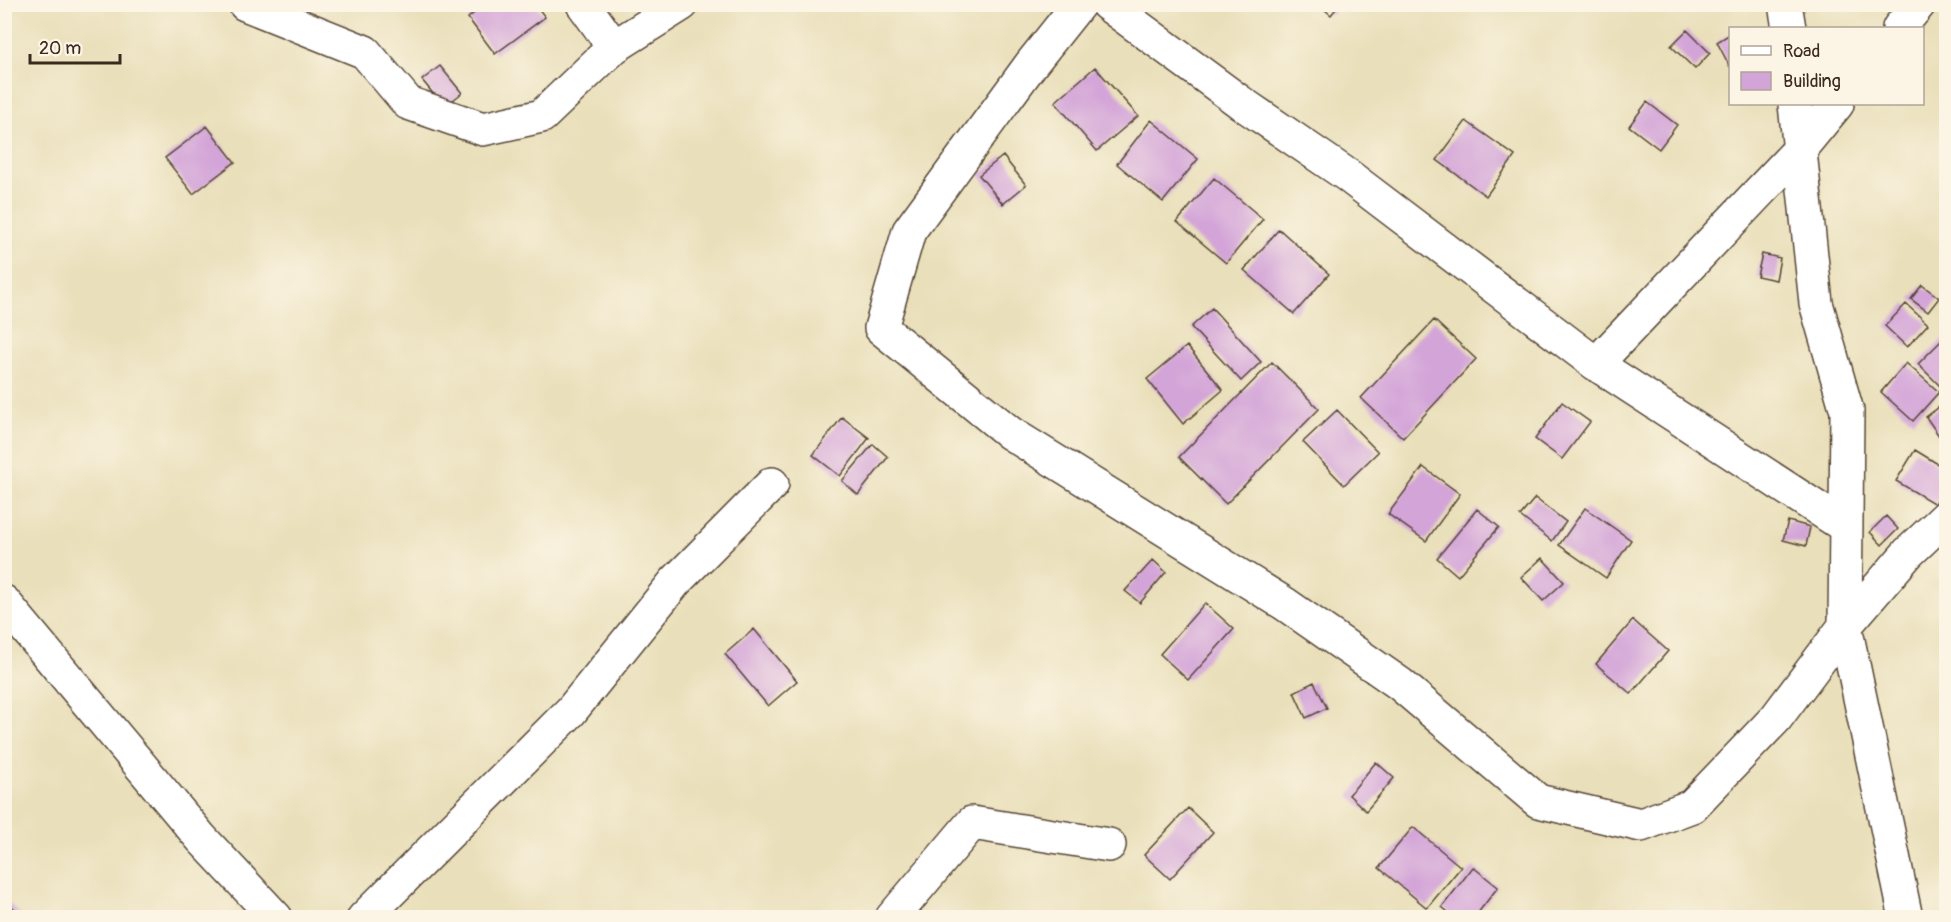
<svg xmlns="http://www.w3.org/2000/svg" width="1951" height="922" viewBox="0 0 1951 922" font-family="Pangolin,sans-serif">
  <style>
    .building { fill: #d3a4d8 }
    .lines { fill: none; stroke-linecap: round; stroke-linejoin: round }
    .minor-casing { stroke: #554535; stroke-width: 36 }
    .minor { stroke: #fff; stroke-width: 33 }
  </style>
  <rect width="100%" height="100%" fill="#fcf5e5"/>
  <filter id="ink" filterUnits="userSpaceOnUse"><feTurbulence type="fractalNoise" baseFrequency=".0167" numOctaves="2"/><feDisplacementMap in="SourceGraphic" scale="12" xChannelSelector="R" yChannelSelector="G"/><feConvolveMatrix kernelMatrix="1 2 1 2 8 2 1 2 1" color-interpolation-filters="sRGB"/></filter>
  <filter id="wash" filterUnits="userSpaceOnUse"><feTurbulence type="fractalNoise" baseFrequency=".008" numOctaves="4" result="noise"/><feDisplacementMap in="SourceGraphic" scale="24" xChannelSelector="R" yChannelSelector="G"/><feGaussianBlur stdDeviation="1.35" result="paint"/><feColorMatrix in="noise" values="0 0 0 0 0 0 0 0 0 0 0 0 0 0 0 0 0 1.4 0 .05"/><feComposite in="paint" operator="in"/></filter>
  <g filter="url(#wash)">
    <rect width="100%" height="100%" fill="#e9dfba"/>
    <g id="blocks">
      <path class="building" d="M485 4H535L545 17 495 54 468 18Z
        M1318 4H1340L1331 15Z
        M1687 30 1710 53 1695 69 1671 46Z
        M1730 34V67L1717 42Z
        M440 66 462 93 444 107 422 80Z
        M1095 67 1138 116 1097 151 1055 102Z
        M1647 102 1677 125 1659 149 1629 126Z
        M1151 120 1198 159 1163 202 1117 164Z
        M1466 121 1515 156 1486 196 1437 160Z
        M207 126 235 162 193 194 165 158Z
        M1003 156 1026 185 1003 204 979 175Z
        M1214 178 1263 219 1226 263 1177 222Z
        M1279 229 1329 274 1294 314 1244 270Z
        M1762 254 1780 258 1776 280 1757 276Z
        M1922 285 1939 298 1928 312 1911 299Z
        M1906 304 1928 324 1907 347 1885 326Z
        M1212 308 1261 362 1241 381 1191 327Z
        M1434 320 1476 359 1403 438 1361 398Z
        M1946 336V392L1918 364Z
        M1187 346 1223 390 1183 424 1147 379Z
        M1272 362 1319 409 1226 504 1179 457Z
        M1906 363 1939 392 1913 421 1881 392Z
        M1562 402 1590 422 1562 459 1535 439Z
        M1946 402V446L1926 417Z
        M1337 410 1378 452 1344 485 1303 442Z
        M842 417 869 438 840 476 813 455Z
        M873 444 888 457 858 495 842 481Z
        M1915 450 1946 469V484L1935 504 1896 481Z
        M1423 467 1460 494 1426 541 1388 514Z
        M1535 498 1566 522 1552 541 1520 516Z
        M1585 508 1631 540 1606 578 1559 545Z
        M1477 509 1499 527 1458 576 1437 558Z
        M1886 516 1898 529 1882 545 1870 532Z
        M1788 521 1810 527 1806 546 1783 540Z
        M1542 558 1564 582 1543 601 1521 577Z
        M1153 560 1166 572 1140 603 1125 591Z
        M1205 603 1234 629 1188 680 1160 654Z
        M1633 620 1668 651 1631 694 1596 664Z
        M754 629 797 681 768 706 725 654Z
        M1314 682 1327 708 1306 718 1294 692Z
        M1376 762 1394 778 1366 811 1349 795Z
        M1188 808 1213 832 1170 879 1144 855Z
        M1413 827 1461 867 1427 908 1379 868Z
        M1473 867 1498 887 1474 918H1455L1442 907Z
        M4 899 21 915 19 918H4Z"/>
    </g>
  </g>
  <g filter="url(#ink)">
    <use href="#blocks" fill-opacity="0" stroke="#554535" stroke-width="1.5"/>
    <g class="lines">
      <defs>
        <path id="minor" d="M245 4 365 52 408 103 483 129 542 116 614 47 682 4
          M583 4 614 47
          M1079 4 1032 63 909 231 881 328 1010 433 1285 604 1400 684 1538 801 1641 825 1692 806 1776 718 1845 626 1908 553 1946 517
          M1107 4 1240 102 1347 175 1596 364 1846 527
          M1785 4 1789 28
          M1899 28 1919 4
          M1795 104 1816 303 1847 411 1845 626 1906 918
          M1596 364 1800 149 1837 104
          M4 602 201 838 276 918
          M364 918 571 711 675 582 772 484
          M892 918 972 823 1109 845"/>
      </defs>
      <use href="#minor" class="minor-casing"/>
      <use href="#minor" class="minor"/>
    </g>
  </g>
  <rect width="1951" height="922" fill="none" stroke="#fcf5e5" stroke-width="24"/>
  <rect x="1729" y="27" width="195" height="78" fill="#fcf5e5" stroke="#afa495" stroke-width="1.5"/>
  <rect x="1741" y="46" width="30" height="9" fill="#ffffff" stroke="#afa495" stroke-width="1.5"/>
  <text x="1783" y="57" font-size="18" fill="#3b2a1e">Road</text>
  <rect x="1741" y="72" width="30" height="18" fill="#d3a4d8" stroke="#afa495" stroke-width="1.5"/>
  <text x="1783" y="87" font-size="18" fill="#3b2a1e">Building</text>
  <path d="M30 54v9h90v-9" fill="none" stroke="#3b2a1e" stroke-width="3"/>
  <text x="39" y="54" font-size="18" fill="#3b2a1e" stroke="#fcf5e5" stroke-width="4.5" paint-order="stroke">20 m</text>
</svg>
